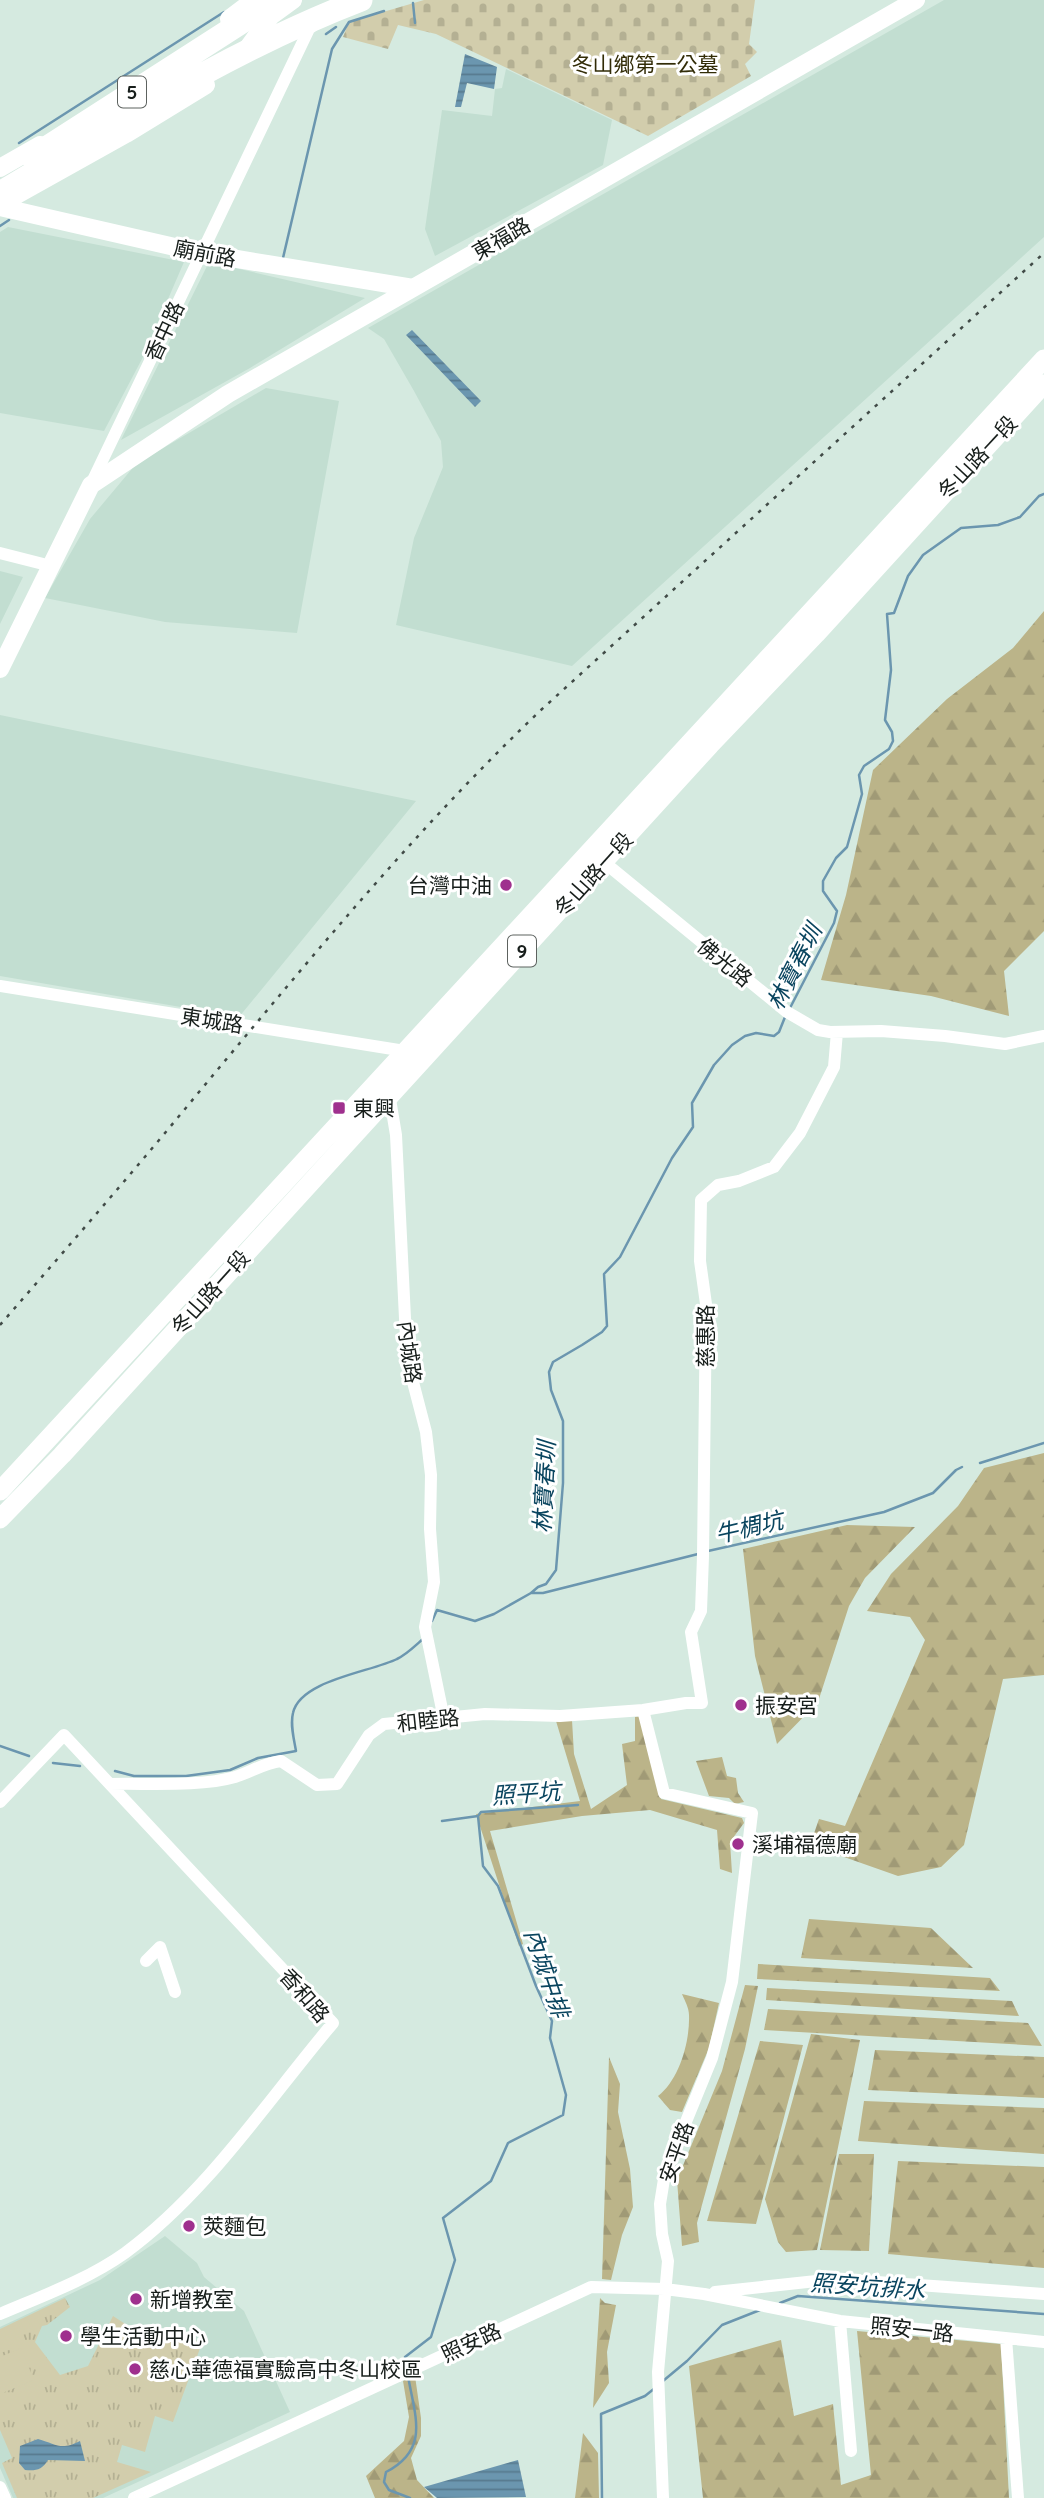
<svg xmlns="http://www.w3.org/2000/svg" width="1044" height="2498" viewBox="0 0 1044 2498" font-family="Quicksand,'Noto Sans TC',sans-serif">
  <style>
    .built { fill: #c2ded1 }
    .grass { fill: url(#grass-tufts) }
    .forest { fill: url(#forest-firs) }
    .cemetery { fill: url(#cemetery-stones) }
    .park { fill: #d2cdac }
    .water { fill: url(#water-rules) }
    .lines { fill: none; stroke-linecap: round; stroke-linejoin: round }
    .stream { stroke: #6b96af; stroke-width: 2.5 }
    .street { stroke: #fff; stroke-width: 12 }
    .secondary { stroke: #fff; stroke-width: 18 }
    .primary { stroke: #fff; stroke-width: 19 }
    .highway { stroke: #fff; stroke-width: 23 }
    .rail { stroke: #414b47; stroke-width: 2.5; stroke-dasharray: 3.5 7; stroke-linecap: butt }
    .poi-dot { fill: #9f308e; stroke: #fff; stroke-width: 2.5 }
    .labels { text-anchor: middle; dominant-baseline: central; stroke-width: 6; stroke-linejoin: round; paint-order: stroke }
    .shield { fill: #fff; stroke: #5d625f; stroke-width: 2 }
    .shield-label { font-size: 19px; font-weight: bold; fill: #171e1b }
    .park-label { font-size: 21px; fill: #322c07; stroke: #fff }
    .street-label { font-size: 21px; fill: #171e1b; stroke: #fff }
    .poi-label { font-size: 21px; fill: #171e1b; stroke: #fff; text-anchor: start }
    .water-label { font-size: 23px; font-style: italic; fill: #0a455f; stroke: #fff }
  </style>
  <defs>
    <pattern id="grass-tufts" width="24" height="20" patternUnits="userSpaceOnUse" patternTransform="scale(1.75)"><rect width="24" height="20" fill="#d2cdac"/><path d="M3 7l-1-3M5 7V3M7 7l1-3M15 17l-1-3M17 17v-4M19 17l1-3" fill="none" stroke="#b4b093"/></pattern>
    <pattern id="forest-firs" width="22" height="20" patternUnits="userSpaceOnUse" patternTransform="scale(1.75)"><rect width="22" height="20" fill="#bbb489"/><path d="M5 1l3.5 6h-7zM16 11l3.5 6h-7z" fill="#a09a76"/></pattern>
    <pattern id="cemetery-stones" width="16" height="16" patternUnits="userSpaceOnUse" patternTransform="scale(1.75)"><rect width="16" height="16" fill="#d2cdac"/><path d="M2 7V4a2 2 0 0 1 4 0v3zM10 15v-3a2 2 0 0 1 4 0v3z" fill="#b4b093"/></pattern>
    <pattern id="water-rules" width="6" height="5" patternUnits="userSpaceOnUse" patternTransform="scale(1.75)"><rect width="6" height="5" fill="#6b96af"/><path d="M0 2.5h6" fill="none" stroke="#577a8e"/></pattern>
  </defs>
  <rect width="100%" height="100%" fill="#d5eae0"/>
  <path class="built" d="M944 0H1044V237L572 666 396 625 414 538 443 467 441 441 414 391 384 339 368 328Z
    M506 69 612 120 603 165 435 256 425 229 442 110 492 116 495 89 502 88Z
    M8 227 184 262 143 357 104 431 0 413V232Z
    M209 262 365 298 250 368 121 440Z
    M266 388 339 401 297 633 165 622 45 598 90 519 136 464Z
    M0 571 23 577 0 624Z
    M0 715 416 801 239 1017 0 976Z
    M165 2236 197 2263 204 2277 244 2311 290 2412 103 2498H13L0 2468V2327L100 2280Z"/>
  <path class="grass" d="M65 2298 70 2307 47 2325 42 2326 35 2342 60 2375 88 2366 113 2316 133 2329 164 2340 170 2330 202 2343 173 2422 155 2416 145 2452 122 2445 117 2462 151 2472 93 2498H17L2 2463 12 2458 0 2430V2329Z"/>
  <path class="forest" d="M1044 611V931L1004 971 1009 1016 931 996 821 980 846 895 873 770 947 699 1013 648Z
    M1044 1453V1675L1003 1679 964 1845 941 1867 898 1876 810 1845 819 1819 845 1826 925 1640 910 1617 867 1611 891 1574 958 1506 984 1468Z
    M847 1525 915 1527 865 1578 849 1606 818 1702 777 1744 755 1656 743 1549Z
    M641 1716 661 1799 742 1818 744 1823 730 1842 732 1873 720 1869 717 1830 650 1810 582 1816 490 1831 523 1944 519 1946 476 1814 580 1801 556 1721 572 1720 574 1754 591 1809 627 1785 622 1744 635 1741V1717Z
    M722 1757 727 1776 736 1778 738 1793 744 1802 735 1804 729 1798 709 1796 696 1761Z
    M809 1919 931 1928 973 1968 801 1958Z
    M758 1964 990 1978 1000 1991 757 1979Z
    M745 1985 758 1986 745 2049 697 2223 699 2242 682 2246 677 2180 722 2071Z
    M767 1988 1012 2001 1019 2016 766 2000Z
    M682 1994 719 2003 709 2048 682 2112 670 2110 658 2096C679 2080 690 2042 689 2015 689 2008 685 2001 682 1994Z
    M768 2009 1028 2023 1042 2046 764 2030Z
    M811 2034 860 2040 817 2250 786 2252 778 2242 765 2199Z
    M760 2041 803 2045 756 2224 707 2221Z
    M875 2050 1044 2057V2098L868 2090Z
    M609 2057 620 2084 618 2112 630 2169 633 2207 622 2235 611 2280 602 2279Z
    M864 2101 1044 2108V2154L858 2141Z
    M839 2154H874L869 2251 820 2250Z
    M898 2161 1044 2167V2268L888 2254Z
    M600 2298 605 2303 616 2305 607 2352 609 2383 593 2408Z
    M857 2331 1001 2344 1009 2498H703L689 2366 781 2340 794 2416 833 2404 841 2485 871 2475Z
    M415 2376 421 2418V2436L411 2458 417 2480 434 2498H375L366 2476 404 2441 409 2417 403 2381Z
    M583 2433 598 2453 599 2498H575Z"/>
  <path class="cemetery" d="M424 0H755L749 44 757 52 745 64 751 76 648 136 436 34 398 25 388 49 343 37 349 22Z"/>
  <path class="park" d="M21 2348 34 2380 0 2394V2357Z"/>
  <path class="water" d="M465 54 497 67 494 89 467 83 461 107H455Z
    M412 330 481 401 475 407 406 335Z
    M38 2439C56 2444 61 2451 80 2441L85 2461 48 2460C42 2470 36 2471 25 2470L19 2463 20 2446Z
    M518 2460 526 2497 437 2498 424 2487Z"/>
  <g class="lines">
    <path class="stream" d="M413 3 415 23
      M326 34 336 27
      M19 143 224 12
      M0 226 9 220
      M283 258 332 49 349 22 384 11
      M790 1008 834 923 837 911 823 891V881L836 858 847 847 862 794 859 775 864 766 889 749 893 741 892 732 885 720 891 670 887 614 894 613 908 576 923 555 961 528 998 525 1020 517 1039 496 1044 494
      M980 1463 1044 1443
      M708 1551 884 1512 933 1493 956 1470 962 1467
      M531 1593H543L698 1554
      M432 1621 437 1610 475 1621 494 1614 531 1593 538 1587 546 1584 556 1570 563 1483V1421L551 1390 549 1372 553 1362 582 1345 602 1332 607 1326 604 1274 620 1257 672 1158 693 1127 692 1103 714 1065 732 1045 745 1036 756 1033 774 1036 779 1032 785 1017
      M0 1746 29 1756
      M53 1763 80 1766
      M115 1771 134 1776H186L230 1770 258 1758 296 1751C294 1739 290 1725 293 1713 300 1680 371 1672 397 1659 406 1655 415 1646 423 1639
      M442 1821 478 1816 481 1812 578 1805
      M780 2303 798 2296 1044 2314
      M407 2366 405 2357 431 2337 455 2260 443 2218 491 2181 508 2143 563 2115 566 2095 550 2038 552 2021 536 1986 498 1886 483 1866 478 1816
      M408 2376C415 2417 430 2449 386 2472L384 2482 389 2490 410 2498
      M663 2381 687 2361 722 2325 760 2310
      M602 2498 601 2414 645 2396 655 2388"/>
    <path class="street" d="M92 482 309 29 315 24
      M0 553 51 566
      M599 858 787 1012 818 1030 830 1032 881 1031 945 1036 1005 1044 1044 1036
      M0 986 405 1051 408 1054
      M389 1093 396 1135 407 1359 426 1432 431 1475 430 1529 434 1582 425 1627 444 1719
      M643 1710 664 1793 752 1813 732 1982 712 2058 665 2173 660 2204 662 2234 668 2261 658 2372 663 2498
      M110 1784C147 1783 200 1787 235 1777 251 1772 264 1763 281 1761L317 1785 337 1784 369 1735 384 1724 485 1714 560 1716 643 1710 686 1703H702L691 1632 701 1611 703 1556 706 1304 700 1261 701 1200 718 1185 739 1181 774 1167 800 1133 834 1067 837 1032
      M0 1802 64 1735 333 2023C267 2101 208 2192 125 2253 87 2280 42 2296 0 2314
      M146 1961 160 1947 175 1992
      M715 2292 835 2279 1044 2294
      M840 2321 851 2451
      M1006 2338 1018 2498
      M0 2487 5 2498
      M134 2498 591 2287 665 2289 704 2294 840 2321 1044 2342"/>
    <path class="secondary" d="M229 19 254 0
      M247 49 271 16 293 0
      M0 168 40 145
      M15 196 126 134 206 85
      M0 207 201 253 413 288
      M0 669 91 485 228 394 916 0"/>
    <path class="primary" d="M0 1491 1044 359
      M0 1519 62 1455 710 745 816 634 1044 384"/>
    <path class="highway" d="M32 157 264 8 273 0
      M0 193C117 123 233 49 361 0"/>
    <path class="rail" d="M0 1325C67 1248 134 1171 199 1092 309 960 417 828 541 710L1044 253"/>
  </g>
  <g class="poi-dot">
    <circle cx="506" cy="885" r="7"/>
    <rect x="332" y="1101" width="14" height="14" rx="3.5"/>
    <circle cx="741" cy="1705" r="7"/>
    <circle cx="738" cy="1844" r="7"/>
    <circle cx="189" cy="2226" r="7"/>
    <circle cx="136" cy="2299" r="7"/>
    <circle cx="66" cy="2336" r="7"/>
    <circle cx="135" cy="2369" r="7"/>
  </g>
  <g class="labels">
    <g class="shield">
      <rect x="118" y="76.5" width="28" height="31" rx="5"/>
      <rect x="508" y="935.5" width="28" height="31" rx="5"/>
    </g>
    <g class="shield-label">
      <text x="132" y="92">5</text>
      <text x="522" y="951">9</text>
    </g>
    <g class="park-label">
      <text x="645" y="64">冬山鄉第一公墓</text>
    </g>
    <g class="street-label">
      <text transform="translate(501 238) rotate(-30)">東福路</text>
      <text transform="translate(205 253) rotate(11)">廟前路</text>
      <text transform="translate(164 331) rotate(-65)">香中路</text>
      <text transform="translate(977 457) rotate(-47)">冬山路一段</text>
      <text transform="translate(593 874) rotate(-48)">冬山路一段</text>
      <text transform="translate(725 962) rotate(39)">佛光路</text>
      <text transform="translate(212 1020) rotate(9)">東城路</text>
      <text transform="translate(210 1292) rotate(-48)">冬山路一段</text>
      <text transform="translate(705 1336) rotate(-90)">慈惠路</text>
      <text transform="translate(410 1352) rotate(82)">內城路</text>
      <text transform="translate(428 1720) rotate(-6)">和睦路</text>
      <text transform="translate(305 1995) rotate(49)">香和路</text>
      <text transform="translate(676 2152) rotate(-71)">安平路</text>
      <text transform="translate(912 2329) rotate(6)">照安一路</text>
      <text transform="translate(471 2342) rotate(-25)">照安路</text>
    </g>
    <g class="poi-label">
      <text x="492" y="885" text-anchor="end">台灣中油</text>
      <text x="353" y="1108">東興</text>
      <text x="755" y="1705">振安宮</text>
      <text x="752" y="1844">溪埔福德廟</text>
      <text x="203" y="2226">莢麵包</text>
      <text x="150" y="2299">新增教室</text>
      <text x="80" y="2336">學生活動中心</text>
      <text x="149" y="2369">慈心華德福實驗高中冬山校區</text>
    </g>
    <g class="water-label">
      <text transform="translate(794 967) rotate(-63)">林寶春圳</text>
      <text transform="translate(544 1487) rotate(-87)">林寶春圳</text>
      <text transform="translate(749 1527) rotate(-13)">牛椆坑</text>
      <text transform="translate(526 1793) rotate(-4)">照平坑</text>
      <text transform="translate(547 1973) rotate(71)">內城中排</text>
      <text transform="translate(868 2286) rotate(4)">照安坑排水</text>
    </g>
  </g>
</svg>
